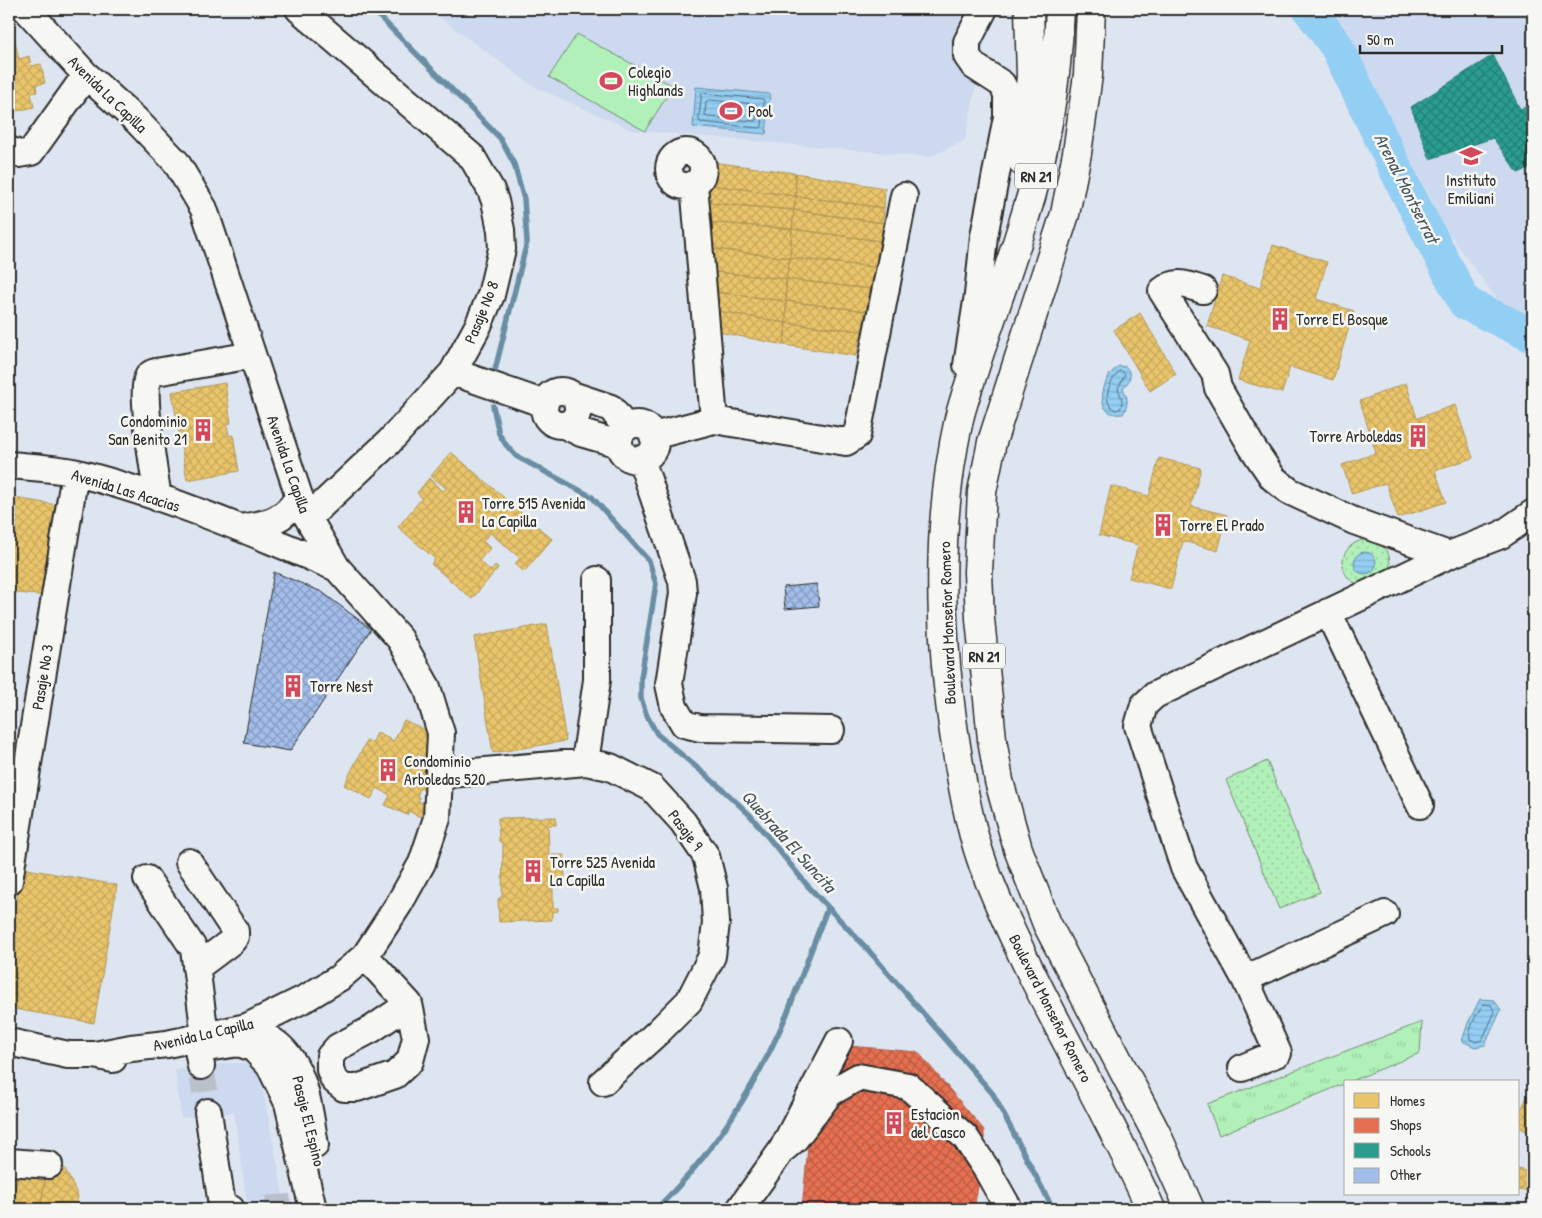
<svg xmlns="http://www.w3.org/2000/svg" width="1542" height="1218" viewBox="0 0 1542 1218" font-family="'Patrick Hand',sans-serif">
  <style>
    .built { fill: #ccd9ee }
    .grass { fill: url(#grass-tufts); stroke: #6e8e72 }
    .park { fill: url(#park-dots); stroke: #6e8e72 }
    .pitch { fill: #b1f0b8; stroke: #6e8e72 }
    .water { fill: url(#water-rules); stroke: #698da3 }
    .homes { fill: url(#homes-cross-hatch); stroke: #b09657 }
    .shops { fill: url(#shops-cross-hatch); stroke: #af5b46 }
    .schools { fill: url(#schools-cross-hatch); stroke: #2a7b71 }
    .lines { fill: none; stroke-linecap: round; stroke-linejoin: round }
    .shore { stroke: #556c7b; stroke-width: 1 }
    .stream { stroke: #698da3; stroke-width: 5.5 }
    .river { stroke: #93cef3; stroke-width: 34 }
    .building { fill: url(#building-cross-hatch); stroke: #2b2b2b }
    .minor-tunnel { stroke: #b9c0c9; stroke-width: 26; stroke-dasharray: 26 13; stroke-linecap: butt }
    .minor-casing { stroke: #2b2b2b; stroke-width: 30 }
    .highway-casing { stroke: #2b2b2b; stroke-width: 31 }
    .minor { stroke: #f6f6f2; stroke-width: 26 }
    .highway { stroke: #f6f6f2; stroke-width: 28 }
    .labels { text-anchor: middle; dominant-baseline: central; stroke-width: 5; stroke-linejoin: round; paint-order: stroke }
    .shield { fill: #f6f6f2; stroke: #686867; stroke-width: 1 }
    .shield-label { font-size: 15px; font-weight: bold; fill: #2b2b2b }
    .poi-label { font-size: 16px; fill: #2b2b2b; stroke: #f6f6f2; text-anchor: start }
    .street-label { font-size: 16px; fill: #2b2b2b; stroke: #f6f6f2 }
    .water-label { font-size: 18px; font-style: italic; fill: #45545d; stroke: #f6f6f2 }
  </style>
  <defs>
    <pattern id="grass-tufts" width="24" height="20" patternUnits="userSpaceOnUse" patternTransform="scale(1.25)"><rect width="24" height="20" fill="#b1f0b8"/><path d="M3 7l-1-3M5 7V3M7 7l1-3M15 17l-1-3M17 17v-4M19 17l1-3" fill="none" stroke="#98ce9e"/></pattern>
    <pattern id="park-dots" width="8" height="8" patternUnits="userSpaceOnUse" patternTransform="scale(1.25)"><rect width="8" height="8" fill="#b1f0b8"/><path d="M2 2h.1M6 6h.1" fill="none" stroke="#98ce9e" stroke-width="1.8" stroke-linecap="round"/></pattern>
    <pattern id="water-rules" width="6" height="5" patternUnits="userSpaceOnUse" patternTransform="scale(1.25)"><rect width="6" height="5" fill="#93cef3"/><path d="M0 2.5h6" fill="none" stroke="#7fb1d0"/></pattern>
    <pattern id="homes-cross-hatch" width="8" height="8" patternUnits="userSpaceOnUse" patternTransform="scale(1.25)"><rect width="8" height="8" fill="#e9c46a"/><path d="M0 0l8 8M0 8l8-8" fill="none" stroke="#c8a95c"/></pattern>
    <pattern id="shops-cross-hatch" width="8" height="8" patternUnits="userSpaceOnUse" patternTransform="scale(1.25)"><rect width="8" height="8" fill="#e76f51"/><path d="M0 0l8 8M0 8l8-8" fill="none" stroke="#bb5b43"/></pattern>
    <pattern id="schools-cross-hatch" width="8" height="8" patternUnits="userSpaceOnUse" patternTransform="scale(1.25)"><rect width="8" height="8" fill="#2a9d8f"/><path d="M0 0l8 8M0 8l8-8" fill="none" stroke="#248075"/></pattern>
    <pattern id="building-cross-hatch" width="8" height="8" patternUnits="userSpaceOnUse" patternTransform="scale(1.25)"><rect width="8" height="8" fill="#a3bdea"/><path d="M0 0l8 8M0 8l8-8" fill="none" stroke="#859abe"/></pattern>
  </defs>
  <rect width="100%" height="100%" fill="#dde5f0"/>
  <filter id="ink" filterUnits="userSpaceOnUse"><feTurbulence type="fractalNoise" baseFrequency=".02" numOctaves="2"/><feDisplacementMap in="SourceGraphic" scale="10" xChannelSelector="R" yChannelSelector="G"/><feConvolveMatrix kernelMatrix="1 2 1 2 8 2 1 2 1" color-interpolation-filters="sRGB"/></filter>
  <g filter="url(#ink)">
    <path class="built" d="M428 9H992L965 140 930 157 632 130 533 86Z
      M1322 9H1533V320L1505 310 1447 231 1370 80Z
      M227 1063H241L252 1066 259 1070 285 1204 248 1209 234 1112 181 1118 175 1070Z"/>
    <path class="grass" d="M1422 1022 1420 1053 1349 1082H1346V1083L1219 1135 1207 1104Z"/>
    <path class="park" d="M1366 539C1384 545 1393 551 1389 572L1362 586C1333 577 1338 544 1366 539Z
      M1267 761 1320 892 1279 909 1226 780Z"/>
    <path class="pitch" d="M577 34 673 86 645 131 549 77Z"/>
    <path class="water" d="M696 87 770 94 766 134 693 127Z
      M1119 366 1126 367C1133 376 1130 381 1123 388 1128 398 1129 404 1123 414 1096 417 1100 390 1110 374 1113 371 1116 368 1119 366Z
      M1354 563a11 11 0 1 1 22 0a11 11 0 1 1-22 0Z
      M1480 999 1494 1000 1501 1010 1485 1045 1475 1047 1462 1041 1468 1023Z"/>
    <path class="homes" d="M9 32 10 39 14 38 19 59 29 56 31 66 41 64 45 83 36 85 37 92 31 93 34 107 9 113Z
      M712 162 795 173 796 196 711 185Z
      M795 173 885 188 884 208 796 196Z
      M711 185 796 196 794 210 708 203Z
      M796 196 884 208 883 223 794 210Z
      M708 203 794 210 792 229 705 222Z
      M794 210 883 223 880 241 792 229Z
      M705 222 792 229 790 258 707 248Z
      M792 229 880 241 876 267 790 258Z
      M1273 245 1327 262 1316 299 1354 311 1333 380 1290 367 1282 393 1238 380 1250 340 1207 326 1222 276 1260 288Z
      M707 248 790 258 786 279 704 271Z
      M790 258 876 267 870 289 786 279Z
      M704 271 786 279V301L705 291Z
      M786 279 870 289 866 311 786 301Z
      M705 291 786 301V323L707 309Z
      M786 301 866 311 862 331 786 323Z
      M707 309 786 323 784 345 708 330Z
      M1140 313 1176 374 1150 391 1114 330Z
      M786 323 862 331 856 356 784 345Z
      M225 383 231 423 227 424 229 436 233 435 239 471 187 480 172 392Z
      M1406 383 1417 418 1455 405 1473 458 1435 470 1446 502 1398 518 1386 483 1352 494 1342 465 1376 453 1360 401Z
      M451 452 552 539 524 572 515 564 520 558 490 533 483 541 490 548 479 561 491 571 496 565 498 568 472 599 431 564 435 559 398 527 422 498 417 493 429 478 443 491 446 488 431 476Z
      M1159 458 1201 468 1191 506 1227 515 1218 551 1183 541 1171 589 1129 578 1138 545 1099 535 1111 486 1149 496Z
      M9 497 57 505 46 596 9 592Z
      M547 624 566 741 493 753 474 637Z
      M404 720 434 734 424 757 418 754 414 763 425 768 423 773 431 776 425 790 420 788 417 796 420 798 418 801 426 805 420 817 409 811 407 815 385 805 390 795 377 788 371 799 344 785 367 740 372 743 377 733 394 741Z
      M556 817V825H548L549 855H564L565 886H553V908H558V911L552 912V920L499 922 498 899 502 896 503 844 499 841 498 818Z
      M22 868 117 885 94 1023 9 1008V945Z
      M1532 1087H1533V1134L1518 1127V1116Z
      M1533 1163V1191L1518 1190V1169L1530 1172Z
      M64 1167 78 1196 75 1209H40L45 1180Z
      M34 1171 45 1180 40 1209H11L18 1174Z
      M9 1172 18 1174 11 1209H9Z"/>
    <path class="shops" d="M849 1046 918 1052 984 1130V1152L974 1209H802L811 1115Z"/>
    <path class="schools" d="M1493 55 1520 109 1533 104V167L1518 173 1493 138 1430 159 1411 107Z"/>
    <g class="lines">
      <path class="shore" d="M702 93 763 99 764 101 762 127 759 128 700 122 699 120Z
        M709 100 756 104 758 107 756 120 754 121 707 117 705 115 706 102Z
        M1120 371 1123 372 1125 375 1118 388C1120 396 1125 401 1120 409L1115 410C1100 401 1110 380 1120 371Z
        M1484 1004 1491 1005 1495 1012 1482 1040 1476 1042 1470 1039C1468 1029 1477 1012 1484 1004Z"/>
      <path class="stream" d="M372 9 500 138 514 164 524 199 527 242 493 378
        M493 406 499 434 506 445 516 456 592 497 649 561 656 584 641 678V698L647 716 657 734 720 787 750 815 807 885 870 952 993 1094 1053 1209
        M656 1209C713 1155 756 1086 787 1014 801 978 814 942 828 907"/>
      <path class="river" d="M1309 9 1337 47 1404 186 1465 303 1533 336"/>
    </g>
    <path class="building" d="M274 572 322 592 371 629 290 751 244 743Z
      M817 584 819 606 785 609 783 587Z"/>
    <g class="lines">
      <path class="minor-tunnel" d="M201 1066 208 1112
        M266 1209 291 1207"/>
      <defs>
        <path id="minor" d="M26 9 86 75 136 120 176 162 204 209 299 496 308 518 337 568 400 639 427 687 441 733 437 818 422 863 399 904 365 956 339 978 306 998 247 1027 167 1044 131 1048 95 1055
          M299 9 472 157 491 190 495 201 501 230 502 249 491 295 478 326 453 372 389 442 308 518
          M9 150 19 154 31 152 86 75
          M669 169a17 17 0 1 1 34 0a17 17 0 1 1-34 0Z
          M694 184 714 420
          M1203 290C1186 285 1177 279 1162 291L1215 374 1218 388 1252 447 1273 478 1289 491 1354 521 1449 555 1155 695 1144 705 1138 726 1184 868 1245 979 1278 1053 1242 1068
          M967 365 978 295 984 236 1007 117V94L1002 84 974 66 967 56V42L984 9
          M453 372 545 404
          M544 408a17 17 0 1 1 34 0a17 17 0 1 1-34 0Z
          M572 395 611 408 626 428
          M619 442a18 18 0 1 1 36 0a18 18 0 1 1-36 0Z
          M564 425 581 433 619 444
          M653 436 714 420 846 442 857 435 904 196
          M641 459 682 581 683 593 669 684 674 707 684 724 700 728 831 730
          M9 465C31 467 55 468 77 473 165 495 253 533 337 568
          M158 498C155 479 140 389 148 377 151 372 156 372 162 371L252 355
          M240 528C267 524 284 522 299 496
          M1449 555 1501 535 1533 513
          M1328 612 1420 805
          M585 762 597 680V580
          M439 775 586 762 610 767 652 788 683 822 706 856 714 888 716 923 712 956 689 1001 658 1032 603 1082
          M189 862 235 931V937L232 941 196 968
          M147 879 194 949 205 1036
          M9 881 75 473
          M365 956 409 1004 416 1038 410 1061 395 1075 357 1088H344L334 1080 330 1070V1056L338 1047 372 1029 409 1004
          M1245 979 1385 914
          M247 1027C257 1032 268 1037 277 1044 306 1067 309 1111 315 1145
          M9 1042 68 1055H95L113 1059
          M213 1047 239 1043 253 1048 270 1066 288 1103 313 1209
          M198 1050 201 1066
          M208 1112 222 1205 231 1209
          M782 1150 795 1139 830 1093 858 1077 908 1086 965 1137 987 1170 1009 1209
          M9 1162 49 1165
          M740 1209 782 1150 839 1041"/>
        <path id="highway" d="M1060 9C1057 80 1046 152 1024 220 1009 271 990 320 974 370 969 386 963 402 959 419 935 527 939 642 957 752 964 796 972 839 989 880 1035 994 1101 1097 1151 1209
          M1091 9 1088 75 1077 153 1065 214 992 442 982 492 978 572 980 619 992 739 999 781 1018 849 1047 924 1156 1133 1190 1209
          M1023 162 1031 76 1029 9"/>
      </defs>
      <use href="#minor" class="minor-casing"/>
      <use href="#highway" class="highway-casing"/>
      <use href="#minor" class="minor"/>
      <use href="#highway" class="highway"/>
    </g>
  </g>
  <defs>
    <symbol id="stadium-bare" viewBox="-9 -9 18 18"><path d="M0-5a6.5 5 0 1 0 0 10a6.5 5 0 1 0 0-10ZM-3.5-1.8h7v3.6h-7Z" fill="#d1495b" stroke="#f6f6f2" stroke-width="2.5" paint-order="stroke"/></symbol>
    <symbol id="school-bare" viewBox="-9 -9 18 18"><path d="M0-5L7-2L0 1L-7-2ZM-4 1L0 2.5L4 1V4Q0 6-4 4Z" fill="#d1495b" stroke="#f6f6f2" stroke-width="2.5" paint-order="stroke"/></symbol>
    <symbol id="building-bare" viewBox="-9 -9 18 18"><path d="M-4-6H4V6H1V3H-1V6H-4ZM-2.5-4.3h1.7v1.8h-1.7ZM.8-4.3h1.7v1.8H.8ZM-2.5-1h1.7V.8h-1.7ZM.8-1h1.7V.8H.8Z" fill="#d1495b" stroke="#f6f6f2" stroke-width="2.5" paint-order="stroke"/></symbol>
  </defs>
  <g fill-rule="evenodd">
    <use href="#stadium-bare" x="595" y="65" width="32" height="32"/>
    <use href="#stadium-bare" x="715" y="95" width="32" height="32"/>
    <use href="#school-bare" x="1455" y="140" width="32" height="32"/>
    <use href="#building-bare" x="1264" y="303" width="32" height="32"/>
    <use href="#building-bare" x="187" y="414" width="32" height="32"/>
    <use href="#building-bare" x="1402" y="420" width="32" height="32"/>
    <use href="#building-bare" x="450" y="496" width="32" height="32"/>
    <use href="#building-bare" x="1147" y="509" width="32" height="32"/>
    <use href="#building-bare" x="277" y="670" width="32" height="32"/>
    <use href="#building-bare" x="372" y="754" width="32" height="32"/>
    <use href="#building-bare" x="517" y="855" width="32" height="32"/>
    <use href="#building-bare" x="878" y="1107" width="32" height="32"/>
  </g>
  <g class="labels">
    <g class="shield">
      <rect x="1015" y="163.5" width="42" height="25" rx="4"/>
      <rect x="963" y="643.5" width="42" height="25" rx="4"/>
    </g>
    <g class="shield-label">
      <text x="1036" y="176">RN 21</text>
      <text x="984" y="656">RN 21</text>
    </g>
    <g class="poi-label">
      <text x="628" y="72">Colegio<tspan x="628" dy="18">Highlands</tspan></text>
      <text x="748" y="111">Pool</text>
      <text x="1471" y="180" text-anchor="middle">Instituto<tspan x="1471" dy="18">Emiliani</tspan></text>
      <text x="1296" y="319">Torre El Bosque</text>
      <text x="187" y="421" text-anchor="end">Condominio<tspan x="187" dy="18">San Benito 21</tspan></text>
      <text x="1402" y="436" text-anchor="end">Torre Arboledas</text>
      <text x="482" y="503">Torre 515 Avenida<tspan x="482" dy="18">La Capilla</tspan></text>
      <text x="1180" y="525">Torre El Prado</text>
      <text x="310" y="686">Torre Nest</text>
      <text x="404" y="761">Condominio<tspan x="404" dy="18">Arboledas 520</tspan></text>
      <text x="550" y="862">Torre 525 Avenida<tspan x="550" dy="18">La Capilla</tspan></text>
      <text x="911" y="1114">Estacion<tspan x="911" dy="18">del Casco</tspan></text>
    </g>
    <g class="street-label">
      <text transform="translate(108 94) rotate(44)">Avenida La Capilla</text>
      <text transform="translate(481 312) rotate(-68)">Pasaje No 8</text>
      <text transform="translate(289 464) rotate(71)">Avenida La Capilla</text>
      <text transform="translate(126 490) rotate(17)">Avenida Las Acacias</text>
      <text transform="translate(947 623) rotate(-92)">Boulevard Monseñor Romero</text>
      <text transform="translate(42 677) rotate(-81)">Pasaje No 3</text>
      <text transform="translate(686 830) rotate(53)">Pasaje 9</text>
      <text transform="translate(1051 1008) rotate(63)">Boulevard Monseñor Romero</text>
      <text transform="translate(203 1034) rotate(-13)">Avenida La Capilla</text>
      <text transform="translate(309 1121) rotate(76)">Pasaje El Espino</text>
    </g>
    <g class="water-label">
      <text transform="translate(1407 188) rotate(63)">Arenal Montserrat</text>
      <text transform="translate(789 841) rotate(48)">Quebrada El Suncita</text>
    </g>
  </g>
  <rect width="1542" height="1218" fill="none" stroke="#f6f6f2" stroke-width="30"/>
  <rect x="15" y="15" width="1512" height="1188" fill="none" stroke="#2b2b2b" stroke-width="2" filter="url(#ink)"/>
  <rect x="1344" y="1080" width="175" height="115" fill="#f6f6f2" stroke="#a5a5a2"/>
  <rect x="1354" y="1093" width="25" height="15" fill="#e9c46a" stroke="#a5a5a2"/>
  <text x="1390" y="1106" font-size="15" fill="#2b2b2b">Homes</text>
  <rect x="1354" y="1118" width="25" height="15" fill="#e76f51" stroke="#a5a5a2"/>
  <text x="1390" y="1130" font-size="15" fill="#2b2b2b">Shops</text>
  <rect x="1354" y="1143" width="25" height="15" fill="#2a9d8f" stroke="#a5a5a2"/>
  <text x="1390" y="1156" font-size="15" fill="#2b2b2b">Schools</text>
  <rect x="1354" y="1168" width="25" height="15" fill="#a3bdea" stroke="#a5a5a2"/>
  <text x="1390" y="1180" font-size="15" fill="#2b2b2b">Other</text>
  <path d="M1360 45v8h142v-8" fill="none" stroke="#2b2b2b" stroke-width="2.5"/>
  <text x="1367" y="45" font-size="15" fill="#2b2b2b" stroke="#f6f6f2" stroke-width="4" paint-order="stroke">50 m</text>
</svg>
